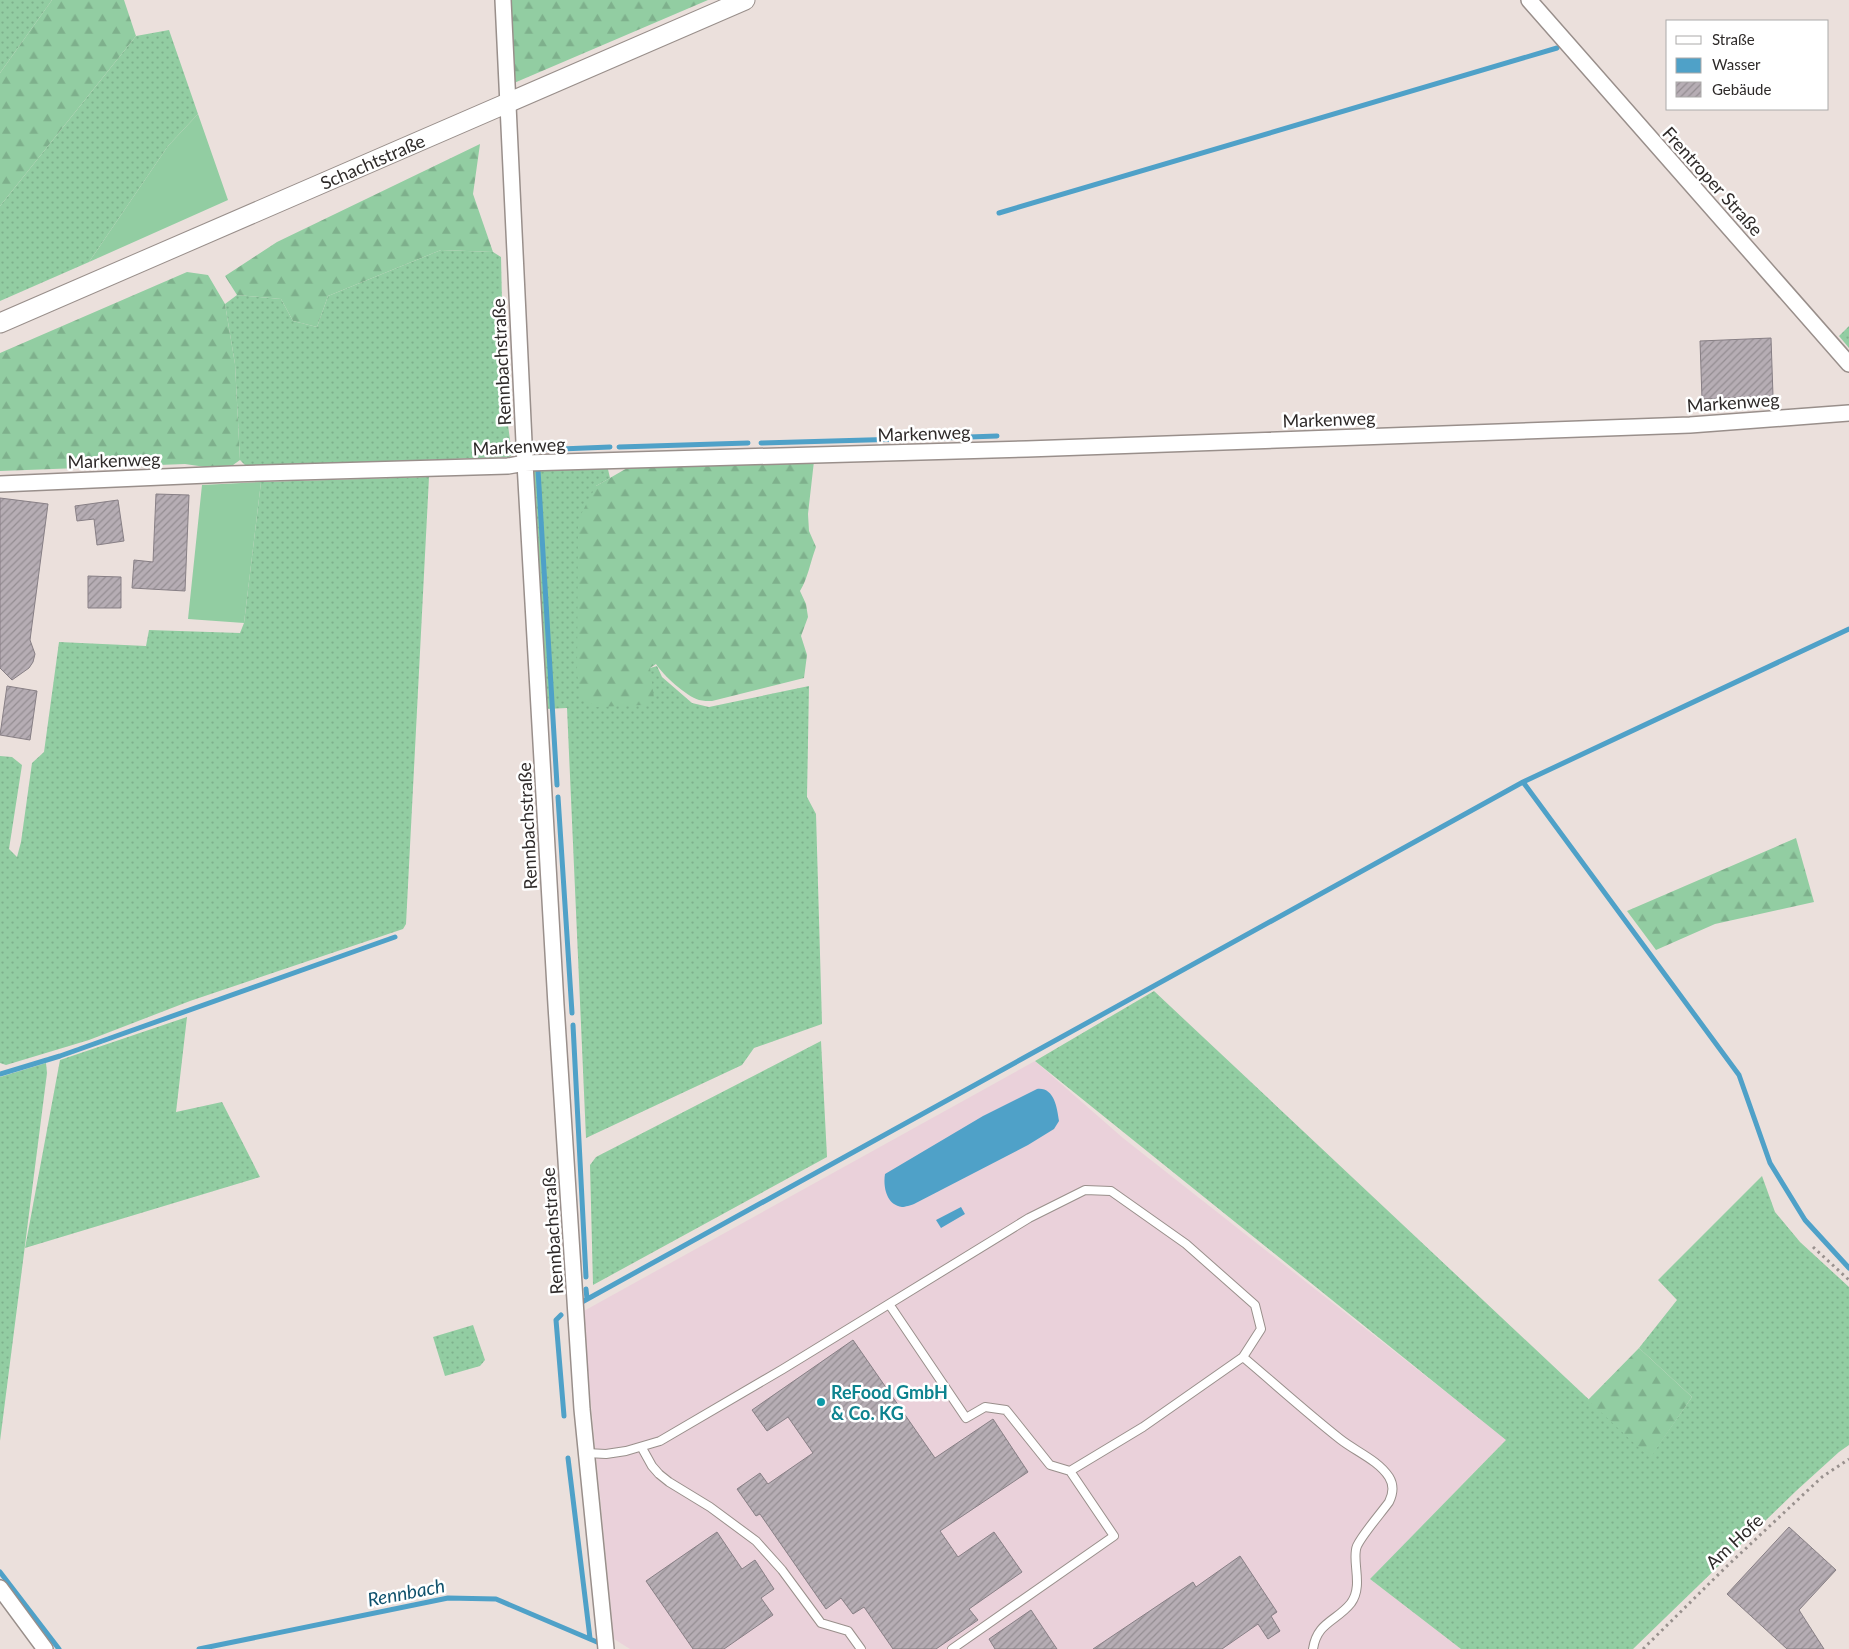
<svg xmlns="http://www.w3.org/2000/svg" width="1849" height="1649" viewBox="0 0 1849 1649" font-family="Lato,sans-serif">
  <style>
    .commercial { fill: #ead1da }
    .grass { fill: url(#grass-dots) }
    .forest { fill: url(#forest-firs) }
    .garden { fill: #92cda2 }
    .water { fill: #4fa1c8 }
    .lines { fill: none; stroke-linecap: round; stroke-linejoin: round }
    .stream { stroke: #4fa1c8; stroke-width: 5 }
    .building { fill: url(#building-hatch); stroke: #877f85 }
    .service-casing { stroke: #998f8b; stroke-width: 10 }
    .minor-casing { stroke: #998f8b; stroke-width: 18 }
    .tertiary-casing { stroke: #998f8b; stroke-width: 21 }
    .path { stroke: #99918e; stroke-width: 3; stroke-dasharray: 2.5 4; stroke-linecap: butt }
    .service { stroke: #fff; stroke-width: 8 }
    .minor { stroke: #fff; stroke-width: 15 }
    .tertiary { stroke: #fff; stroke-width: 19 }
    .culture-dot { fill: #0f9aa8; stroke: #fff; stroke-width: 2 }
    .labels { text-anchor: middle; dominant-baseline: central; stroke-width: 5; stroke-linejoin: round; paint-order: stroke }
    .street-label { font-size: 18px; fill: #2e2a29; stroke: #fff }
    .culture-label { font-size: 18px; font-weight: bold; fill: #0d838f; stroke: #fff; text-anchor: start }
    .water-label { font-size: 19px; font-style: italic; fill: #10526d; stroke: #fff }
  </style>
  <defs>
    <pattern id="grass-dots" width="8" height="8" patternUnits="userSpaceOnUse" patternTransform="scale(1.25)"><rect width="8" height="8" fill="#92cda2"/><path d="M2 2h.1M6 6h.1" fill="none" stroke="#7eb08c" stroke-width="1.8" stroke-linecap="round"/></pattern>
    <pattern id="forest-firs" width="22" height="20" patternUnits="userSpaceOnUse" patternTransform="scale(1.25)"><rect width="22" height="20" fill="#92cda2"/><path d="M5 1l3.5 6h-7zM16 11l3.5 6h-7z" fill="#7eb08c"/></pattern>
    <pattern id="building-hatch" width="6" height="6" patternUnits="userSpaceOnUse" patternTransform="scale(1.25)"><rect width="6" height="6" fill="#b6adb4"/><path d="M-1 1l2-2M0 6l6-6M5 7l2-2" fill="none" stroke="#948d92"/></pattern>
  </defs>
  <rect width="100%" height="100%" fill="#ebe0dc"/>
  <path class="commercial" d="M1035 1061 1123 1138 1507 1440 1370 1579 1461 1649H630L614 1639 582 1312Z"/>
  <path class="grass" d="M0 0H52L0 73Z
    M169 30 198 114 168 146 89 262 0 301V206L136 36Z
    M441 250 493 252 501 257 504 395 512 455 509 457 246 466 240 460 235 364 225 304 237 295 281 299 293 321 317 327 328 296Z
    M1849 326V348L1839 336Z
    M607 465 610 478 596 486 650 668 657 666 662 677 692 703 709 707 809 686 807 797 816 814 822 1024 754 1048 742 1065 586 1138 567 708 546 709 531 474 534 470Z
    M429 477 406 924 403 929 190 1001 89 1040 6 1065 0 1063V756L12 757 22 765 9 849 17 857 21 842 32 763 44 752 59 642 146 646 149 630 240 633 244 623 261 482Z
    M1154 991 1650 1457 1692 1397 1639 1348 1677 1300 1658 1280 1762 1176 1775 1212 1800 1242 1849 1287V1445L1839 1452 1796 1491 1633 1649H1461L1370 1579 1506 1440 1035 1061Z
    M187 1017 176 1112 222 1102 260 1177 25 1248 60 1060Z
    M821 1041 827 1157 593 1285 590 1165 596 1157Z
    M46 1063 47 1073 0 1441V1077Z
    M473 1325 485 1360 480 1366 445 1376 433 1337Z"/>
  <path class="forest" d="M52 0H124L136 36 0 206V73Z
    M510 0H708L514 83Z
    M480 144 473 194 493 252 441 250 328 296 317 327 293 321 281 299 237 295 225 276 277 242Z
    M187 272 208 275 225 304 235 364 240 460 226 470 185 464 0 471V353Z
    M814 461 808 514 809 531 816 547C810 563 808 578 800 591L806 604 808 617 801 636 807 655 804 678 712 701C708 701 703 701 699 700 686 696 663 675 656 664L650 668 654 698 643 705 596 707 581 695 577 674 578 520 596 486 629 467Z
    M1796 838 1814 902 1715 924 1656 950 1627 911Z
    M1639 1348 1692 1397 1650 1458 1588 1400Z"/>
  <path class="garden" d="M198 114 228 200 89 262 168 146Z
    M261 482 244 623 188 619 202 485Z"/>
  <path class="water" d="M1037 1089C1054 1087 1057 1107 1059 1121L1054 1129 1028 1145 914 1204C911 1205 905 1207 902 1207 886 1205 883 1186 885 1174L983 1116Z
    M961 1207 965 1214 941 1228 936 1220Z"/>
  <g class="lines">
    <path class="stream" d="M999 213 1557 48
      M913 439 997 436
      M761 443 902 439
      M619 447 748 443
      M537 453 536 450 610 447
      M538 470 557 785
      M1523 782 1739 1075 1770 1163 1805 1220 1849 1268
      M558 797 572 1013
      M573 1025 586 1277
      M0 1074 60 1056 395 937
      M586 1289 587 1299
      M582 1302 1523 782 1849 629
      M561 1315 556 1320 564 1416
      M568 1458 590 1638
      M0 1572 59 1649
      M199 1649 448 1598 496 1599 604 1645"/>
  </g>
  <path class="building" d="M1771 338 1773 396 1702 399 1700 341Z
    M156 494 189 495 185 591 132 588 134 560 153 562Z
    M0 498 48 504 30 640 35 654 33 662 29 668 12 680 0 668Z
    M118 500 124 541 97 545 94 519 77 521 75 506Z
    M88 576 121 577V608H88Z
    M7 686 37 691 30 740 0 735Z
    M853 1340 935 1458 993 1419 1028 1472 940 1531 958 1557 994 1532 1022 1572 969 1609 978 1620 936 1649H893L864 1607 853 1614 841 1598 826 1609 760 1514 756 1516 737 1489 760 1473 768 1484 813 1453 788 1417 767 1431 752 1410Z
    M1789 1527 1836 1570 1799 1610 1824 1649H1787L1727 1594Z
    M717 1532 742 1569 755 1560 774 1589 761 1598 773 1615 724 1649H693L646 1581Z
    M1240 1556 1277 1612 1271 1616 1280 1631 1268 1639 1258 1624 1222 1649H1093L1193 1582 1196 1587Z
    M1031 1610 1057 1649H995L989 1639Z"/>
  <g class="lines">
    <defs>
      <path id="service" d="M1243 1357C1275 1384 1307 1413 1340 1439 1355 1451 1378 1460 1389 1477 1394 1485 1393 1494 1389 1502 1381 1513 1362 1535 1357 1546 1351 1560 1364 1585 1351 1603 1337 1621 1317 1622 1313 1649
        M642 1448 652 1466 659 1474 669 1482 710 1507 756 1541 782 1570 821 1623 848 1631 861 1649
        M586 1453 606 1454 626 1451 660 1441 783 1369 889 1304 966 1418 985 1407 1006 1410 1050 1465 1070 1471 1143 1427 1243 1357 1261 1329 1255 1305 1186 1244 1111 1191 1085 1190 1029 1218 889 1304
        M952 1649 1114 1536 1070 1471"/>
      <path id="minor" d="M503 0 525 463 556 1005 582 1409 606 1649
        M1529 0 1849 364
        M0 484 231 474 508 466 525 463 1027 449 1690 425 1849 413
        M0 1588 45 1649"/>
      <g id="tertiary">
        <path id="s1" d="M0 323 745 0"/>
      </g>
    </defs>
    <use href="#service" class="service-casing"/>
    <use href="#minor" class="minor-casing"/>
    <use href="#tertiary" class="tertiary-casing"/>
    <path class="path" d="M1813 1247 1849 1280
      M1643 1649 1726 1567 1822 1477 1849 1459"/>
    <use href="#service" class="service"/>
    <use href="#minor" class="minor"/>
    <use href="#tertiary" class="tertiary"/>
  </g>
  <circle class="culture-dot" cx="821" cy="1402" r="5"/>
  <g class="labels">
    <g class="street-label">
      <text stroke="none"><textPath href="#s1" startOffset="406">Schachtstraße</textPath></text>
      <text transform="translate(1713 181) rotate(48)">Frentroper Straße</text>
      <text transform="translate(501 362) rotate(-93)">Rennbachstraße</text>
      <text transform="translate(1733 402) rotate(-4)">Markenweg</text>
      <text transform="translate(1329 419) rotate(-2)">Markenweg</text>
      <text transform="translate(924 433) rotate(-2)">Markenweg</text>
      <text transform="translate(519 446) rotate(-3)">Markenweg</text>
      <text transform="translate(114 460) rotate(-2)">Markenweg</text>
      <text transform="translate(527 826) rotate(-93)">Rennbachstraße</text>
      <text transform="translate(552 1231) rotate(-94)">Rennbachstraße</text>
      <text transform="translate(1734 1541) rotate(-43)">Am Hofe</text>
    </g>
    <g class="culture-label">
      <text x="831" y="1392">ReFood GmbH<tspan x="831" dy="21">&amp; Co. KG</tspan></text>
    </g>
    <g class="water-label">
      <text transform="translate(406 1592) rotate(-11)">Rennbach</text>
    </g>
  </g>
  <rect x="1666" y="20" width="162" height="90" fill="#ffffff" stroke="#abaaa9"/>
  <rect x="1676" y="36" width="25" height="8" fill="#ffffff" stroke="#abaaa9"/>
  <text x="1712" y="45" font-size="15" fill="#2e2a29">Straße</text>
  <rect x="1676" y="58" width="25" height="15" fill="#4fa1c8" stroke="#abaaa9"/>
  <text x="1712" y="70" font-size="15" fill="#2e2a29">Wasser</text>
  <rect x="1676" y="82" width="25" height="15" fill="url(#building-hatch)" stroke="#abaaa9"/>
  <text x="1712" y="95" font-size="15" fill="#2e2a29">Gebäude</text>
</svg>
